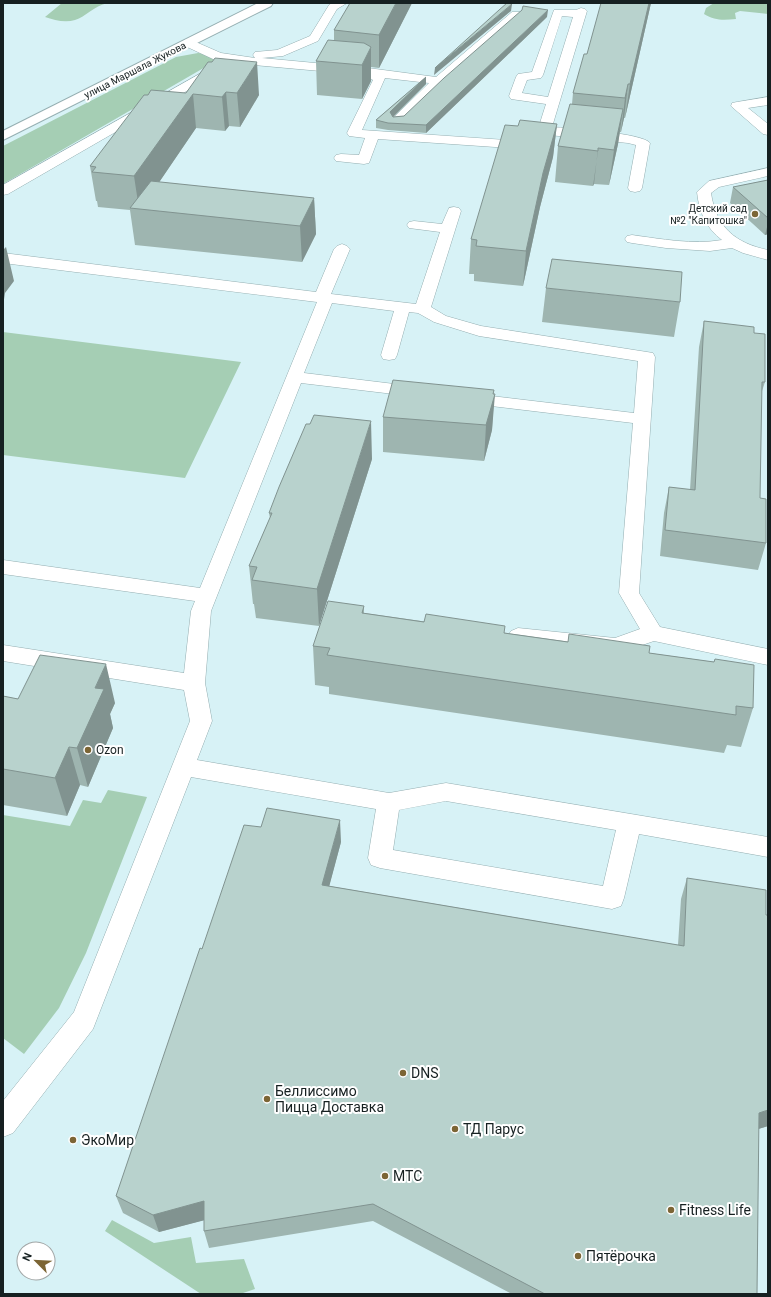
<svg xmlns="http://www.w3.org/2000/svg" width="771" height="1297" viewBox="0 0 771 1297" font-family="Roboto,sans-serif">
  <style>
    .green { fill: #a5ceb4 }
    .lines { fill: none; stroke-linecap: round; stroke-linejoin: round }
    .service-casing { stroke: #94aeb1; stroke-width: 1 }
    .secondary-casing { stroke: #94aeb1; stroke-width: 2 }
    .service { fill: #fff; fill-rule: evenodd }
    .secondary { fill: #fff; fill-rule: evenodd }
    .wall { fill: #9eb5b0 }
    .shaded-wall { fill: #819390 }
    .building { fill: #b8d2cd; stroke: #819390 }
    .poi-dot { fill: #7c6535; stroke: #fff; stroke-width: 1.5 }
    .labels { text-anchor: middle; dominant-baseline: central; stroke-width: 4; stroke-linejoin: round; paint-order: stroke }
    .far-street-label { font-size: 10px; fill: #162021; stroke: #fff }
    .far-poi-label { font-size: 10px; fill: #162021; stroke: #fff; text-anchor: end }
    .poi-label { font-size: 12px; fill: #162021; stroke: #fff; text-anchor: start }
    .near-poi-label { font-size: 14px; fill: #162021; stroke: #fff; text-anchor: start }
  </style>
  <rect width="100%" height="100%" fill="#d7f2f6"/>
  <path class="green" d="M62 3H108C93 6 86 17 75 20 65 23 54 20 45 17Z
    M714 3H768V14L740 11 735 13 736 19C724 20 715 21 704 14L706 8Z
    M198 53 206 54 213 58 214 62 3 184V146L176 57Z
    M3 332 241 362 185 478 3 455Z
    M108 790 147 797 86 953 59 1008 24 1054 3 1038V815L70 826 83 800 101 803Z
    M112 1220 154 1243 191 1237 196 1263 244 1259 255 1289 240 1294H201L105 1231Z"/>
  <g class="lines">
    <defs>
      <path id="service" d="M332 3H347L337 9 318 41 283 56 262 58 368 68 436 77 512 12H520L522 14 520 16 443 84 403 123H393L391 120 429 83 385 78 362 130 534 142 546 104 511 99 509 96 516 77 518 74 532 72 554 10H576L581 8 585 9 587 11 552 127C567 128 643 133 650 143L642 188 640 191 635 192 630 191 628 188 636 145 628 143 549 135 544 149 539 150 378 139 369 163 364 164 336 161 334 158 336 155 341 154 359 155 365 138 349 136 347 133 373 80 365 75 231 63 213 59 185 46 183 43 185 40 189 39 221 53 255 58 253 55 255 52 277 50 310 36 329 5ZM562 16 573 17 548 97 522 93 527 80 541 78 543 75Z
        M219 63 223 64 225 67 223 70 8 194 3 195V185Z
        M768 97V105L748 108 768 124V135L763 134 731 106 732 103 737 102Z
        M768 168V176L719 187 711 193C716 227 735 243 768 250V260L743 253 732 248 710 251 666 248 632 243 627 242 625 239 627 236 632 235C661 239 693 245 722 240 706 228 699 212 697 192L709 181Z
        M454 207 459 208 461 211 431 307 446 316 481 326 647 352 653 353 655 357 639 593 660 627 768 649V665L654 641 616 654 518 644 511 641 508 636 511 631 518 628 615 638 640 629 619 593 633 423 466 403 460 402 457 398 460 394 466 393 634 413 638 361 479 336 434 322 418 313 409 312 397 355 395 359 389 360 383 359 381 355 394 311 332 303 304 373 419 387 425 388 428 392 425 396 419 397 301 383 211 611 205 683 212 721 197 760 389 793 446 783 768 837V857L639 834 624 898 621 906 612 909 380 868 371 865 368 858 376 809 191 777 93 1029 13 1133 3 1137V1101L74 1012 190 721 184 690 3 661V645L184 673 191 611 195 601 3 574V560L200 588 317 302 3 263V253L316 292 334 249 337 246 342 244 347 246 350 249 331 294 416 304 440 232 409 228 407 225 409 222 414 221 442 224 449 208ZM446 801 616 830 603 886 393 850 399 810Z"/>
      <path id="secondary" d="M258 3H273L271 6 3 140V131Z"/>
    </defs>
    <use href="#service" class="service-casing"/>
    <use href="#secondary" class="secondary-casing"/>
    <use href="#service" class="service"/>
    <use href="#secondary" class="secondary"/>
  </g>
  <path class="wall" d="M412 3 379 68 371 67V81L362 99 317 95 316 61 334 40V30Z
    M651 3 625 118H624L621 132H620L618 144 609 185 594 184 593 186 555 182 558 146 572 104 573 93 587 54Z
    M547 17 426 133 388 130 376 128V120L426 77V84L393 117 404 116Z
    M212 62 259 95 240 127 229 126 225 131 196 128 159 182 314 198 316 234 302 262 135 245 130 210 98 207 97 201H96L90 166 148 95 186 93Z
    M557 124 553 157 540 207 523 286 474 281V274H469L471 239Z
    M768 180V234L765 235 730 203 733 187Z
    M546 288 680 302 674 337 542 322Z
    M704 321 754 333 765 382 761 394 760 498 766 543 758 570 660 556 664 513 669 487 690 490 699 347Z
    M494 394 492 430 484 461 383 452V417Z
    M372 459 319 626 256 618 254 604H253L249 566 270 518 269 513Z
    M364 606V613L714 662 715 659 753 708 741 747 727 745 724 753 329 694V687L315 685 313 646Z
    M3 696 18 699 115 703 110 714 113 728 88 787 80 785 67 816 3 805Z
    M341 842 329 886 678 945 681 899 687 878 768 1126 758 1129 757 1294H512L373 1221 209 1248 204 1231V1220L159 1232 123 1213 116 1196 202 949Z"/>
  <path class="shaded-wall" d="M396 3H412L379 68V35Z
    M649 3H651L625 118 630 84Z
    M512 4 511 11 434 75 435 68Z
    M548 10 547 17 426 133V125Z
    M371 47V81L362 99V65Z
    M257 62 259 95 240 127 237 93Z
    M426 77V84L390 120V112Z
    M628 84 624 118 621 132 625 98Z
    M226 92 229 126 225 131 222 97Z
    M193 94 196 128 141 209H139L134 176Z
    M623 109 618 144 609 185 614 150Z
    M557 124 553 157 540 207 523 286 526 251 543 173Z
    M598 148 594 184 593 186 598 151Z
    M314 198 316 234 302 262 300 226Z
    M768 223V234L765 235Z
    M6 247 14 281 5 293 3 306V250Z
    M494 390 493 400 495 394 492 430 484 461 486 425Z
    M371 421 372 459 319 626 317 589Z
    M106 664 115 703 110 714 113 728 88 787 77 748 95 688Z
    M69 747 80 785 67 816 55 778Z
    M340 820 341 842 324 906 322 885Z
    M768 1110V1126L749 1132 759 1113Z
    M204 1201 209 1219 159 1232 153 1215Z"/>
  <path class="building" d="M350 3H396L379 35 334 30Z
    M507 3 512 4 435 68 499 10Z
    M601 3H649L630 84H628L625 98 573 93 584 54H587Z
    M523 6 548 10 426 125 388 123 376 120 426 77 390 112 393 117 404 116 444 78 522 10Z
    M328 40 364 43 371 47 362 65 316 61Z
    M215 58 257 62 237 93 226 92 222 97 193 94 134 176 92 172 96 167 90 166 144 95H148L151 90 186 93 208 62H212Z
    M570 104 623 109 614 150 598 148V151L558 146Z
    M520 120 557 124 543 173 526 251 476 246 477 240 471 239 505 125 518 126Z
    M768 180V218L733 187Z
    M151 181 314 198 300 226 130 208Z
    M552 259 682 272 680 302 546 288Z
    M704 321 754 327V333L765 334V382H762L760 498 766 499V543L665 530 669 487 695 490Z
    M393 380 494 390 493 394H495L486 425 383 417Z
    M314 415 371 421 317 589 252 580 257 567 249 566 272 513H269L279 487 306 424H310Z
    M328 601 364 606 362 613 424 622 426 614 505 626 504 633 568 642 569 634 650 646 649 653 714 662 715 659 754 665 753 708 736 706V715L327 655 330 648 313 646Z
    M40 655 106 664 95 688 104 689 77 748 69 747 55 778 3 769V696L18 699Z
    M267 808 340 820 322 885 684 946 687 878 766 890V915H768V1110L759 1113 757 1294H545L373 1204 204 1231V1201L153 1215 116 1196 200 948 202 949 244 825 261 827Z"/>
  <g class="poi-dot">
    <circle cx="755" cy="214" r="4"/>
    <circle cx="88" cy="750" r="4"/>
    <circle cx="403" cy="1073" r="4"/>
    <circle cx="267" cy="1099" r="4"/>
    <circle cx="455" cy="1129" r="4"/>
    <circle cx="73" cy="1140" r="4"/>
    <circle cx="385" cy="1176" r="4"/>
    <circle cx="671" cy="1210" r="4"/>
    <circle cx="578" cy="1256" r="4"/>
  </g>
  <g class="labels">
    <g class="far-street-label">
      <text transform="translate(135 70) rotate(-27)">улица Маршала Жукова</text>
    </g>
    <g class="far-poi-label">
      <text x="747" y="208">Детский сад<tspan x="747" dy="12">№2 "Капитошка"</tspan></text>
    </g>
    <g class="poi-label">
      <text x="96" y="750">Ozon</text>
    </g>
    <g class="near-poi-label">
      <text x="411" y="1073">DNS</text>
      <text x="275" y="1091">Беллиссимо<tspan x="275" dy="16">Пицца Доставка</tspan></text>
      <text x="463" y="1129">ТД Парус</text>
      <text x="81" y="1140">ЭкоМир</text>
      <text x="393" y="1176">МТС</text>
      <text x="679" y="1210">Fitness Life</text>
      <text x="586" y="1256">Пятёрочка</text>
    </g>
  </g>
  <rect width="771" height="1297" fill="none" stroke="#162021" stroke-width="8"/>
  <g transform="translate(36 1261) rotate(294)"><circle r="19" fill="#ffffff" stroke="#a2a6a6"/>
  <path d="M0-3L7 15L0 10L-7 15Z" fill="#7c6535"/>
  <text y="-6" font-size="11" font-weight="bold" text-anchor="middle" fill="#162021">N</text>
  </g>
</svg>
